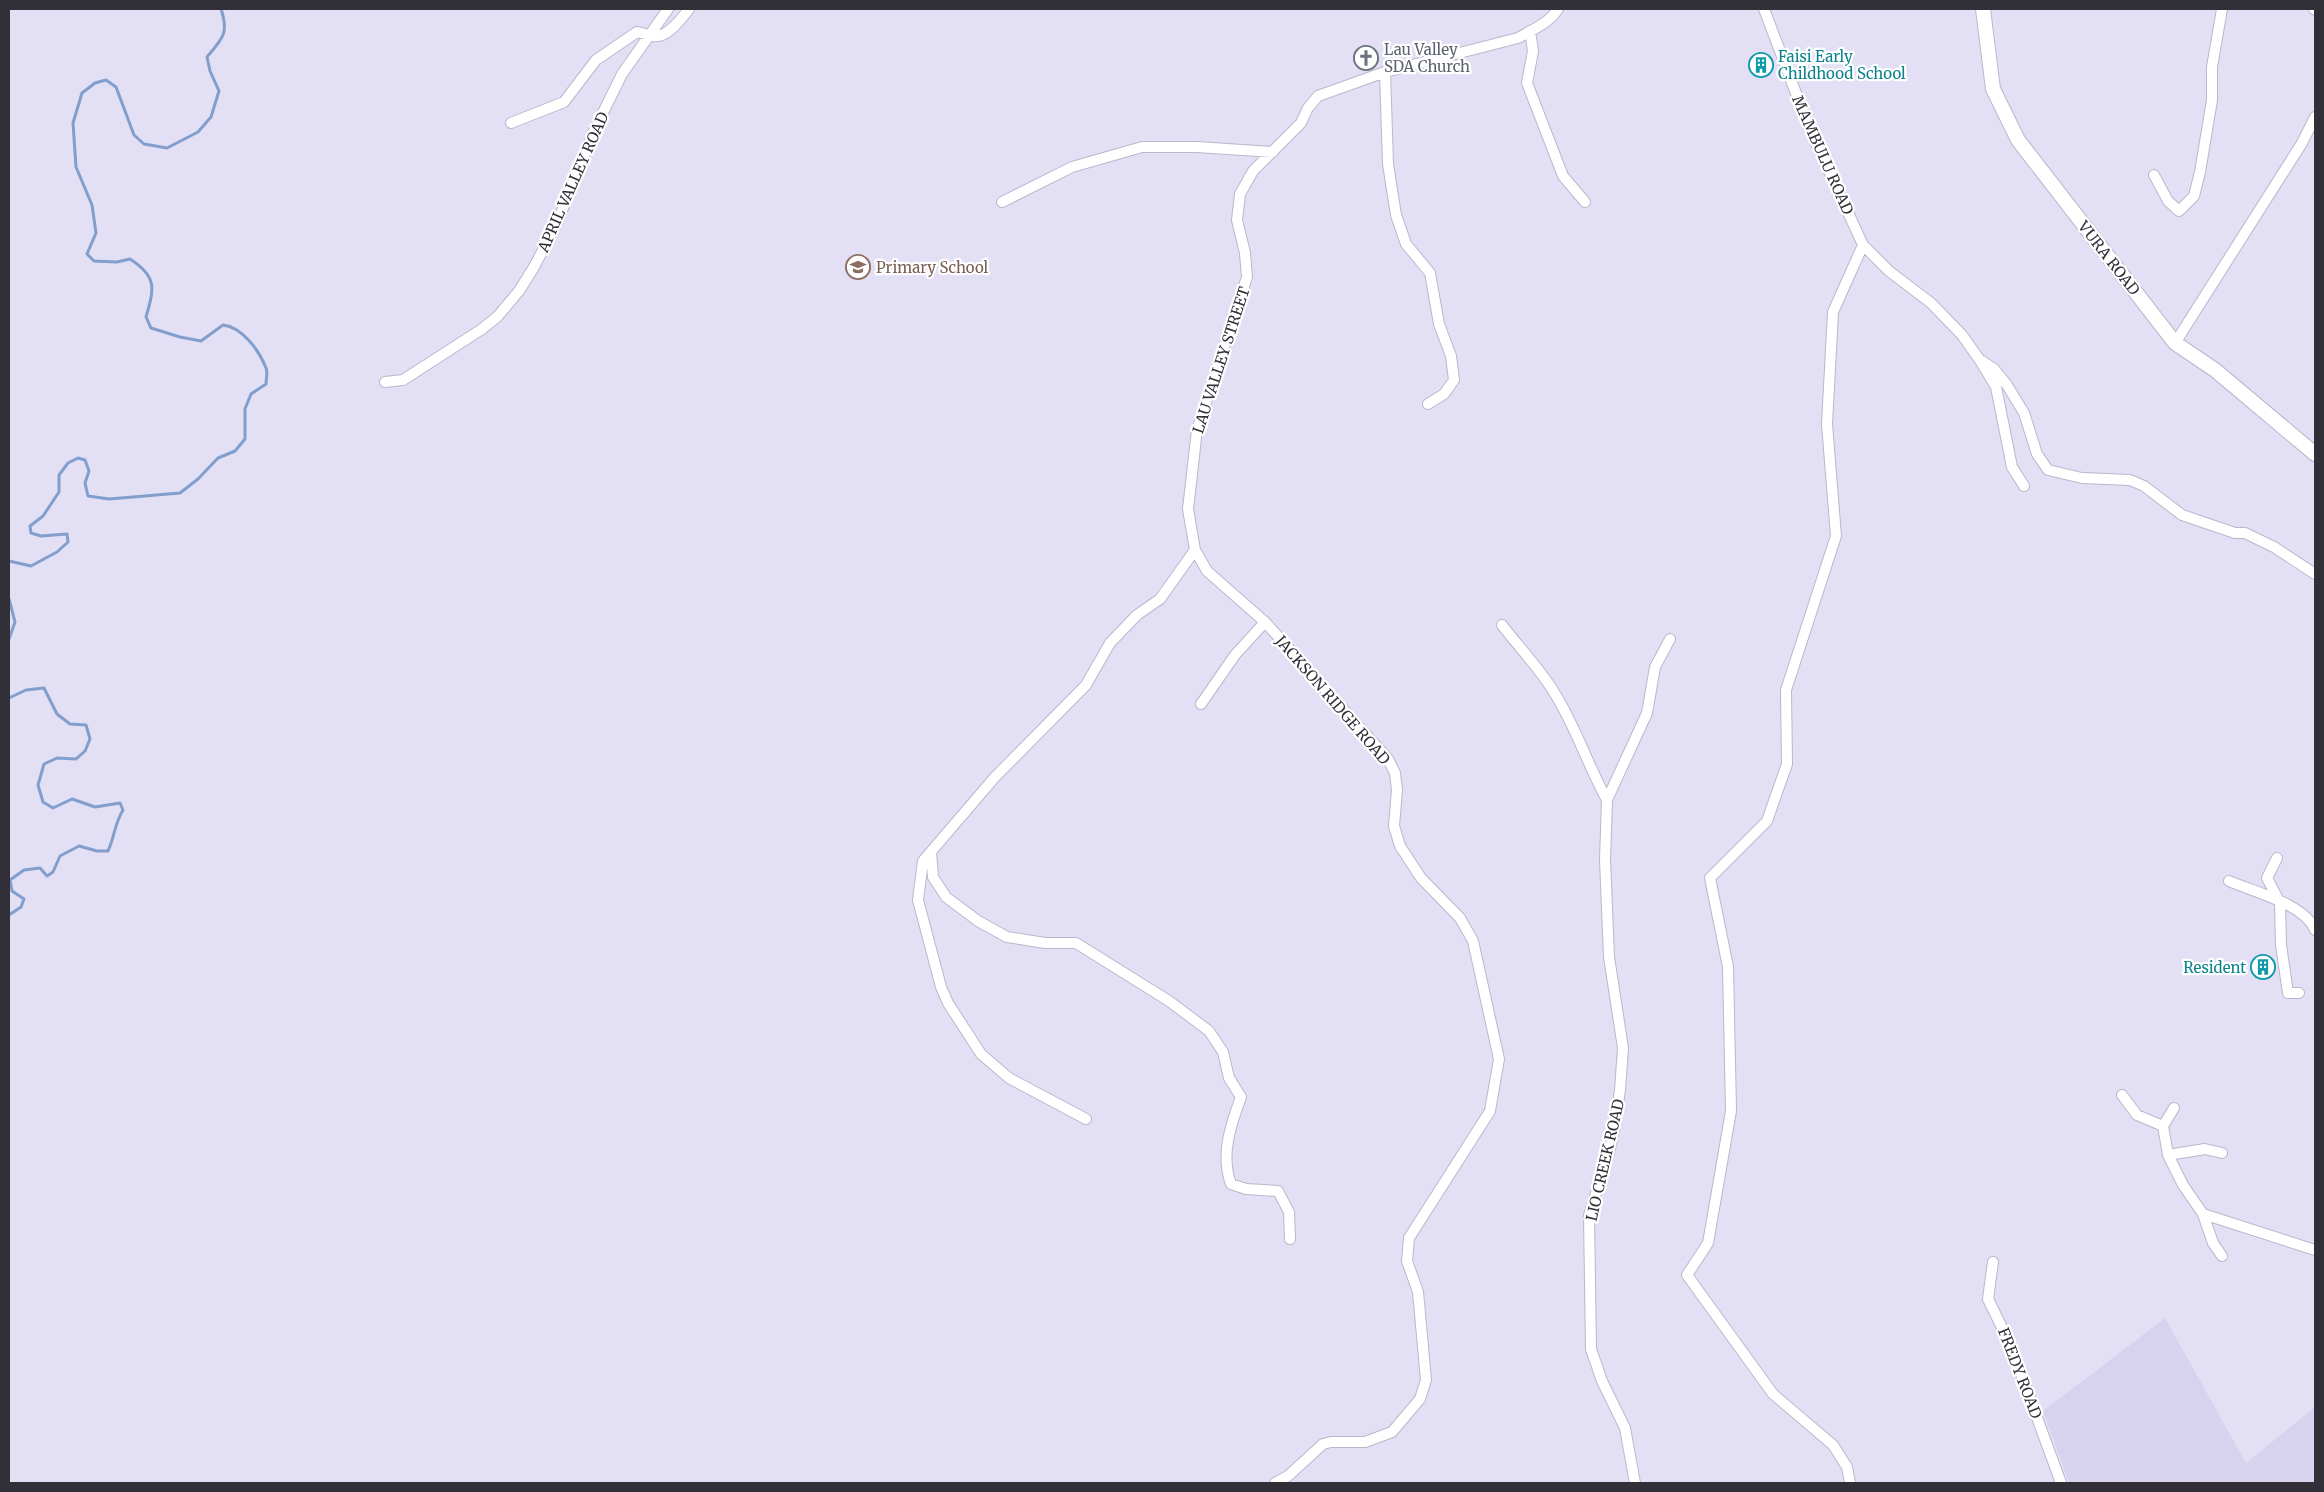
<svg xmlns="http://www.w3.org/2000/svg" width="2324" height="1492" viewBox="0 0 2324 1492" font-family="Merriweather,serif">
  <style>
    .built { fill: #d7d3ef }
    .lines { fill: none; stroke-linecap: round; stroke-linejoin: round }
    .stream { stroke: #829ecd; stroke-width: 3 }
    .minor-casing { stroke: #bab7cb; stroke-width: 12 }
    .tertiary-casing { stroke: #bab7cb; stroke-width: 16 }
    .minor { stroke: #fff; stroke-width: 10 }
    .tertiary { stroke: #fff; stroke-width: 14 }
    .labels { text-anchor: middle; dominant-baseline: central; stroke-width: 4.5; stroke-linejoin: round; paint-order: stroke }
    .worship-label { font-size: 15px; fill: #5b616d; stroke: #fff; text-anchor: start }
    .culture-label { font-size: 15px; fill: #0d838f; stroke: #fff; text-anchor: start }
    .street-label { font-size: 15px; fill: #313038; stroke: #fff }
    .education-label { font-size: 15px; fill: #785e54; stroke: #fff; text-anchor: start }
  </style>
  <rect width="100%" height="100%" fill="#e3e0f5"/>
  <path class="built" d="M2165 1318 2246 1463 2315 1407V1483H2069L2043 1411Z"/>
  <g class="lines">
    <path class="stream" d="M9 561 31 566 57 552 68 542 67 534 41 536 31 533 30 526 43 516 59 492V475L68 463 78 458 85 460 89 471 85 483 88 496 109 499 180 493 198 479 218 458 235 451 245 439V409L251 394 266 384C266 379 268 372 266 368 259 350 242 327 223 325L201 341 180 337 151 328 146 317C154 289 158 277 130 259L117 262 94 261 87 254 96 233 92 205 76 167 73 123 82 93 95 83 106 80 116 87 134 135 144 144 167 148 198 132 211 117 219 91 210 71 207 57C223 38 229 33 221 9
      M9 599 15 622 9 639
      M9 698 26 690 44 688 57 714 70 724 86 725 90 739 85 751 76 759 57 758 44 764 38 785 43 802 53 808 72 799 95 807 120 803 123 810C114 825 115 836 108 851H97L79 846 60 856 53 872 47 876 40 868 24 870 10 880 12 891 24 899 21 907 9 915"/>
    <defs>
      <path id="minor" d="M1764 9 1810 130 1863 245 1889 271 1931 303 1962 335 1979 359 1996 387 2012 467 2024 486
        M2314 9 2315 10
        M1530 31 1533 51 1527 83 1563 176 1585 202
        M1385 72 1388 164 1396 215 1406 244 1430 273 1439 324 1451 356 1454 380 1444 394 1428 404
        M511 123 564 102 596 60 637 32C643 33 648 35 653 36 667 39 682 18 689 9
        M2154 175 2168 201 2179 211 2194 196 2200 172 2212 100V67L2222 9
        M1002 202 1072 167 1142 147H1197L1273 152
        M2175 343 2302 143 2315 117
        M1982 361 1994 369 2007 385 2024 413 2037 454 2048 470 2082 478 2130 480 2144 486 2182 515 2235 533H2245L2274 547 2315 574
        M385 382 403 380 482 329 497 317 519 291 534 267 557 223 594 131 622 74 668 9
        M1502 625C1518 646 1538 667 1552 689 1575 724 1587 764 1607 800
        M1201 704 1235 655 1265 622
        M931 852 933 877 946 897 978 921 1007 937 1045 943H1076L1169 1001 1209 1031 1223 1052 1229 1078 1241 1097C1231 1124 1220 1155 1231 1184L1246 1189 1278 1191 1289 1212 1290 1239
        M2277 858 2267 878 2280 903 2281 945 2288 993H2299
        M2229 881C2254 892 2305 904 2315 930
        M2122 1095 2137 1115 2163 1126
        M2174 1108 2163 1126 2168 1155 2183 1185 2203 1214 2315 1250
        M1086 1119 1009 1078 981 1054 948 1003 941 987 918 900 923 861 995 777 1086 685 1110 643 1137 615 1160 599 1195 550
        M2168 1155 2205 1149 2222 1153
        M2203 1214 2213 1243 2222 1256
        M1993 1262 1988 1299 2010 1344 2061 1483
        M1275 1483 1288 1476 1323 1444 1331 1442H1365L1392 1432 1420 1399 1426 1380 1418 1292 1407 1261 1409 1238 1490 1111 1499 1059 1473 941 1460 918 1421 878 1400 846 1394 826 1397 790 1395 773 1388 759 1265 622 1207 571 1195 550 1188 509 1197 430 1247 277 1245 253 1237 220 1240 194 1253 171 1301 123 1308 108 1318 96 1385 72 1518 38C1532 30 1549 23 1558 9
        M1635 1483 1625 1428 1602 1381 1591 1349 1589 1215 1609 1153 1615 1123 1620 1090 1623 1048 1609 957 1605 860 1607 800 1647 713 1655 667 1670 639
        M1850 1483 1847 1467 1833 1445 1773 1394 1687 1275 1708 1243 1731 1111 1728 967 1710 878 1767 821 1787 764 1786 690 1836 536 1827 424 1833 312 1863 245"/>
      <path id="tertiary" d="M1983 9 1993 89 2018 140 2175 343 2215 370 2315 454"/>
    </defs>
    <use href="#minor" class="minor-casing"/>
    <use href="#tertiary" class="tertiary-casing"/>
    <use href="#minor" class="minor"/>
    <use href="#tertiary" class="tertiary"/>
  </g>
  <defs>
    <symbol id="church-ring" viewBox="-11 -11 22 22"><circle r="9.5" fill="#fff" stroke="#6b7280" stroke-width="1.5"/><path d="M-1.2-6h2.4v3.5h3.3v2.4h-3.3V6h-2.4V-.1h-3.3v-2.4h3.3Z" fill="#6b7280"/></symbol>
    <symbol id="building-ring" viewBox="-11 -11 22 22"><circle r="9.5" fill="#fff" stroke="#0f9aa8" stroke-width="1.5"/><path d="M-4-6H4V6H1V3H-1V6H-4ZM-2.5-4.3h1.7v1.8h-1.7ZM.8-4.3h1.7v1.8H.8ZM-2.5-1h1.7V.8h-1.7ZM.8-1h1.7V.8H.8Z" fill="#0f9aa8"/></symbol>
    <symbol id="school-ring" viewBox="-11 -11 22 22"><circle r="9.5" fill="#fff" stroke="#8d6e63" stroke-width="1.5"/><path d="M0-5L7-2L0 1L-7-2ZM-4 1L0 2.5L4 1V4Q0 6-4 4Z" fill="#8d6e63"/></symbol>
  </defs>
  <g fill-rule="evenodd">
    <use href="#church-ring" x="1352" y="44" width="28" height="28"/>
    <use href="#building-ring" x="1747" y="51" width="28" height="28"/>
    <use href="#school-ring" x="844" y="253" width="28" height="28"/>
    <use href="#building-ring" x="2249" y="953" width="28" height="28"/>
  </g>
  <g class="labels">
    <g class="worship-label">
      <text x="1384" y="49">Lau Valley<tspan x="1384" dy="17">SDA Church</tspan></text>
    </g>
    <g class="culture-label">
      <text x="1778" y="56">Faisi Early<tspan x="1778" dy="17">Childhood School</tspan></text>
      <text x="2246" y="967" text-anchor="end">Resident</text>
    </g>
    <g class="street-label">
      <text transform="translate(1823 155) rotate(66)">MAMBULU ROAD</text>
      <text transform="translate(573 182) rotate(-66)">APRIL VALLEY ROAD</text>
      <text transform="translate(2109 258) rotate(52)">VURA ROAD</text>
      <text transform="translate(1221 360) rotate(-72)">LAU VALLEY STREET</text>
      <text transform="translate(1333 700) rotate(49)">JACKSON RIDGE ROAD</text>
      <text transform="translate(1605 1160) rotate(-77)">LIO CREEK ROAD</text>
      <text transform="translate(2020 1373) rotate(69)">FREDY ROAD</text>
    </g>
    <g class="education-label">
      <text x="876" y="267">Primary School</text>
    </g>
  </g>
  <rect width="2324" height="1492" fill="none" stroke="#313038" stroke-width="20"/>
</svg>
